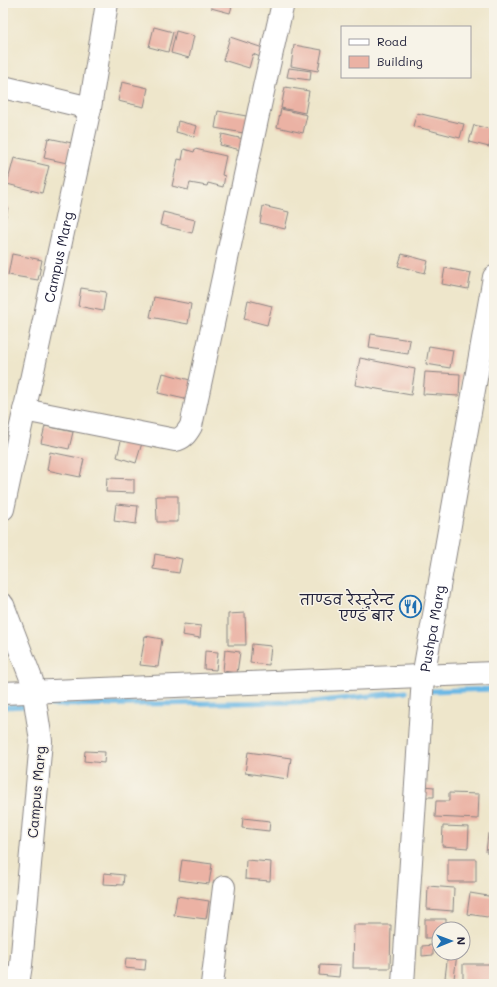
<svg xmlns="http://www.w3.org/2000/svg" width="497" height="987" viewBox="0 0 497 987" font-family="Mali,'Playpen Sans Deva',sans-serif">
  <style>
    .lines { fill: none; stroke-linecap: round; stroke-linejoin: round }
    .stream { stroke: #6bb8e5; stroke-width: 5 }
    .building { fill: #ebb2a4 }
    .minor-casing { stroke: #888483; stroke-width: 24 }
    .minor { stroke: #fff; stroke-width: 22 }
    .labels { text-anchor: middle; dominant-baseline: central; stroke-width: 3; stroke-linejoin: round; paint-order: stroke }
    .street-label { font-size: 14px; fill: #22223b; stroke: #f7f3e8 }
    .poi-label { font-size: 14px; fill: #22223b; stroke: #f7f3e8; text-anchor: end }
  </style>
  <rect width="100%" height="100%" fill="#f7f3e8"/>
  <filter id="ink" filterUnits="userSpaceOnUse"><feTurbulence type="fractalNoise" baseFrequency=".025" numOctaves="2"/><feDisplacementMap in="SourceGraphic" scale="8" xChannelSelector="R" yChannelSelector="G"/><feConvolveMatrix kernelMatrix="1 2 1 2 8 2 1 2 1" color-interpolation-filters="sRGB"/></filter>
  <filter id="wash" filterUnits="userSpaceOnUse"><feTurbulence type="fractalNoise" baseFrequency=".012" numOctaves="4" result="noise"/><feDisplacementMap in="SourceGraphic" scale="16" xChannelSelector="R" yChannelSelector="G"/><feGaussianBlur stdDeviation="0.9" result="paint"/><feColorMatrix in="noise" values="0 0 0 0 0 0 0 0 0 0 0 0 0 0 0 0 0 1.4 0 .05"/><feComposite in="paint" operator="in"/></filter>
  <g filter="url(#wash)">
    <rect width="100%" height="100%" fill="#eee6cb"/>
    <g class="lines">
      <path class="stream" d="M431 691 494 689
        M51 705 312 702 406 692
        M3 707 28 706"/>
    </g>
    <g id="blocks">
      <path class="building" d="M212 3H233L230 13 211 8Z
        M154 27 173 32 168 52 149 47Z
        M176 31 194 36 189 58 171 53Z
        M230 37 263 48 260 57 253 54 249 68 223 60Z
        M294 45 322 50 318 71 291 66Z
        M289 68 311 71 310 80 287 77Z
        M122 82 148 88 144 107 118 101Z
        M285 87 309 91 305 113 281 108Z
        M281 109 307 115 303 133 277 127Z
        M218 111 252 117 249 134 215 128Z
        M417 113 464 124 460 138 413 126Z
        M178 121 197 126 194 137 176 132Z
        M474 125 493 130 489 147 469 142Z
        M222 134 248 140 245 151 220 145Z
        M48 138 72 143 67 163 44 158Z
        M184 149 194 152 195 149 226 156 222 175 225 176 223 187 208 183 207 186 190 183 188 190 172 186 178 159 182 160Z
        M14 158 49 166 42 193 7 184Z
        M3 205 8 207 4 224 3 223Z
        M263 206 289 212 285 229 260 223Z
        M163 212 195 220 192 233 160 225Z
        M12 254 42 260 38 280 8 275Z
        M402 254 428 261 425 273 398 266Z
        M445 268 471 273 468 289 442 284Z
        M81 288 106 292 103 311 78 306Z
        M154 297 191 304 188 324 150 317Z
        M248 300 272 306 267 325 244 319Z
        M371 334 410 340 408 354 369 348Z
        M429 346 453 350 450 368 426 364Z
        M360 358 415 369 411 395 355 385Z
        M425 372 460 374 459 396 423 394Z
        M163 373 194 381 189 400 158 393Z
        M45 426 73 432 69 449 41 443Z
        M122 437 142 443 136 463 117 457Z
        M50 452 84 459 80 477 47 470Z
        M107 478 134 479V493L106 492Z
        M156 496H178V522H157Z
        M116 504 138 506 136 524 114 521Z
        M155 554 182 559 179 573 153 569Z
        M245 613 246 645H228V614Z
        M184 624 201 626 200 638 182 635Z
        M145 636 162 639 158 667 140 665Z
        M252 644 271 646 269 665 250 663Z
        M225 650 240 652 237 673 223 671Z
        M205 651 218 652 216 670 204 669Z
        M85 751 105 752 104 763 84 761Z
        M248 752 291 758 288 779 245 773Z
        M424 786 434 787V797H423Z
        M449 793 479 794 478 819 435 817 436 801H449Z
        M243 818 270 821 269 831 242 828Z
        M443 826 469 827 468 848 442 846Z
        M488 834 494 835V853L486 852Z
        M448 859H476V882H448Z
        M182 860 212 864 209 884 179 880Z
        M246 860 271 862 270 881 245 879Z
        M104 873 124 875 123 885 103 884Z
        M428 886 454 888 453 911 427 909Z
        M470 893 494 897V918L467 914Z
        M177 896 209 901 206 919 174 915Z
        M425 919H446V929H439V938H425Z
        M354 925H391L390 968H353Z
        M433 945V955L422 956V946Z
        M448 953H457L454 979 445 978Z
        M126 958 146 959 145 970 125 968Z
        M3 963 8 964 7 974H3Z
        M463 964H491L490 984H463Z
        M320 965 340 966 339 977 319 975Z"/>
    </g>
  </g>
  <g filter="url(#ink)">
    <use href="#blocks" fill-opacity="0" stroke="#888483" stroke-width="1"/>
    <g class="lines">
      <defs>
        <g id="minor">
          <path d="M3 87 90 108"/>
          <path d="M24 410 175 440C183 439 187 433 191 426L264 87 283 3"/>
          <path id="s1" d="M3 509 90 108 107 3"/>
          <path d="M3 605 32 681 41 741 21 965 18 984"/>
          <path d="M3 693 494 673"/>
          <path d="M212 984 224 887"/>
          <path id="s2" d="M403 984 423 677 494 277"/>
        </g>
      </defs>
      <use href="#minor" class="minor-casing"/>
      <use href="#minor" class="minor"/>
    </g>
  </g>
  <defs>
    <symbol id="restaurant-ring" viewBox="-11 -11 22 22"><circle r="9.5" fill="#f7f3e8" stroke="#1f6fb2" stroke-width="1.5"/><path d="M-5-6h1v4h1v-4h1v4h1v-4h1v5L-1.5 .5V6h-2V.5L-5-1ZM5-6V6H3V1.5H1.5Q1.5-4 5-6Z" fill="#1f6fb2"/></symbol>
  </defs>
  <g fill-rule="evenodd">
    <use href="#restaurant-ring" x="398" y="594" width="25" height="25"/>
  </g>
  <g class="labels">
    <g class="street-label">
      <text stroke="none"><textPath href="#s1" startOffset="258">Campus Marg</textPath></text>
      <text stroke="none"><textPath href="#s2" startOffset="357">Pushpa Marg</textPath></text>
      <text transform="translate(36 792) rotate(-85)">Campus Marg</text>
    </g>
    <g class="poi-label">
      <text x="394" y="599">ताण्डव रेस्टुरेन्ट<tspan x="394" dy="16">एण्ड बार</tspan></text>
    </g>
  </g>
  <rect width="497" height="987" fill="none" stroke="#f7f3e8" stroke-width="16"/>
  <rect x="341" y="26" width="130" height="52" fill="#f7f3e8" stroke="#a29fa3"/>
  <rect x="349" y="39" width="20" height="6" fill="#ffffff" stroke="#a29fa3"/>
  <text x="377" y="46" font-size="12" fill="#22223b">Road</text>
  <rect x="349" y="56" width="20" height="12" fill="#ebb2a4" stroke="#a29fa3"/>
  <text x="377" y="66" font-size="12" fill="#22223b">Building</text>
  <g transform="translate(451 941) rotate(89)"><circle r="19" fill="#f7f3e8" stroke="#a29fa3"/>
  <path d="M0-3L7 15L0 10L-7 15Z" fill="#1f6fb2"/>
  <text y="-6" font-size="11" font-weight="bold" text-anchor="middle" fill="#22223b">N</text>
  </g>
</svg>
